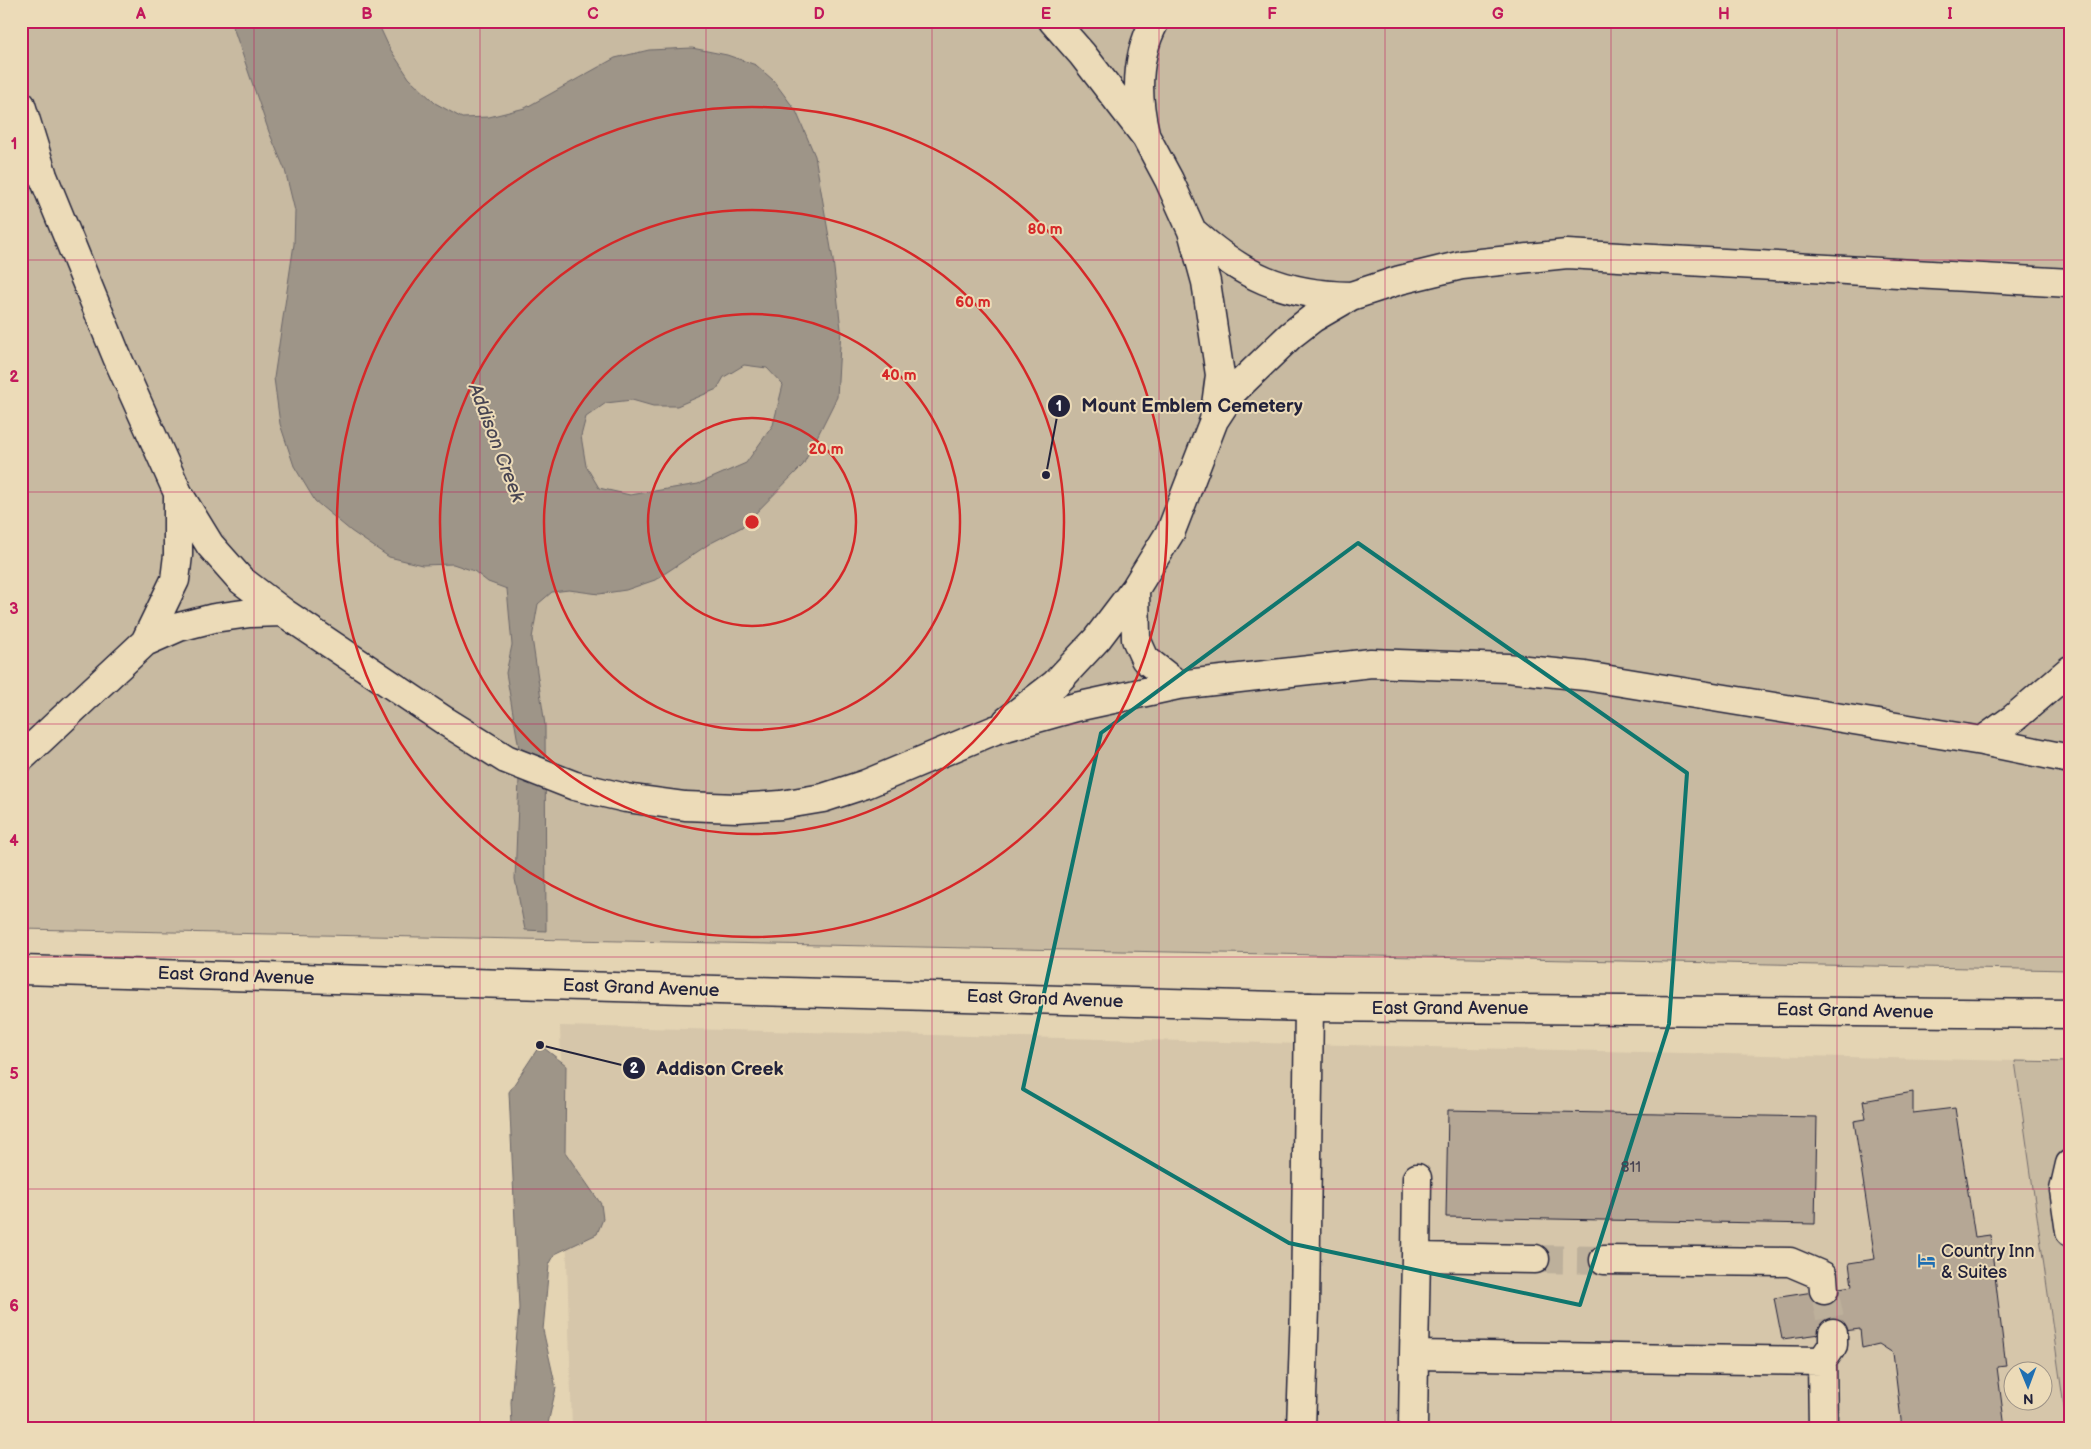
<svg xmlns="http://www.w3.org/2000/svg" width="2091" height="1449" viewBox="0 0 2091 1449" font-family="'Balsamiq Sans',sans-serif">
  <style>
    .built { fill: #d6c6aa; fill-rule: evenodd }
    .green { fill: #c8baa1; stroke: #756e6e }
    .water { fill: #9e9588; stroke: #6c6769; fill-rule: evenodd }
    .building { fill: #b5a795; stroke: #22223b }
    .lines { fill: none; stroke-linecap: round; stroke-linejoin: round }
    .minor-tunnel { stroke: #bdb09b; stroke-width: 28; stroke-dasharray: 28 14; stroke-linecap: butt }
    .minor-casing { stroke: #22223b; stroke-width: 31 }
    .major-casing { stroke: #22223b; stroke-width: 31 }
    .minor { stroke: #ecdbb8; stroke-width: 28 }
    .major { stroke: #ecdbb8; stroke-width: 28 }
    .marked { fill: none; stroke: #0f766e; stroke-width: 4; stroke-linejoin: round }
    .grid { fill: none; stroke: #c2185b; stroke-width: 1; stroke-opacity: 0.55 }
    .ring { fill: none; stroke: #d62828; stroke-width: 2.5 }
    .labels { text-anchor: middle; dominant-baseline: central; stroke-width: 4; stroke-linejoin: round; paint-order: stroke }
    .number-label { font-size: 15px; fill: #474352 }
    .street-label { font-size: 18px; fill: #22223b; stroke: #ecdbb8 }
    .poi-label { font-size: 18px; fill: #22223b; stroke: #ecdbb8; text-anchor: start }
    .water-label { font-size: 19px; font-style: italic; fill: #474452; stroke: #ecdbb8 }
    .centre { fill: #d62828; stroke: #ecdbb8; stroke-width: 2.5 }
    .ring-label { font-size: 15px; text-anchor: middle; font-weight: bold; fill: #d62828; stroke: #ecdbb8; stroke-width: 4; stroke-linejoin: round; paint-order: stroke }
    .leader { fill: none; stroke: #22223b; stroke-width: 2 }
    .callout-dot { fill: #22223b; stroke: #ecdbb8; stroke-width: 2 }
    .mark-label { font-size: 15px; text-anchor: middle; font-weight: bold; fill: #fff }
    .callout-label { font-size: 19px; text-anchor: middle; font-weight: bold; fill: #22223b; stroke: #ecdbb8; stroke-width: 4; stroke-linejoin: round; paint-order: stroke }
    .neatline { fill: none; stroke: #c2185b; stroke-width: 2 }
    .grid-label { font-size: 16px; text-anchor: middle; font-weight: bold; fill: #c2185b }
  </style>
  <rect width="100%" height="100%" fill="#e4d4b3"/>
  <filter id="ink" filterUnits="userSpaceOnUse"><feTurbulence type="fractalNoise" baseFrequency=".02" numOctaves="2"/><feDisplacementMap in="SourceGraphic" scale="10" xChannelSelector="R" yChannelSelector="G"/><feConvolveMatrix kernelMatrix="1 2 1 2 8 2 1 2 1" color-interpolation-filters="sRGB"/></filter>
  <g filter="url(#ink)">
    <path class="built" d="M560 1026 2015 1061 2067 1428H572ZM2014 1372H2044V1402H2014Z"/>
    <path class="green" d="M21 21H2070V970L21 929Z
      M2015 1061 2070 1062V1428H2067Z"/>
    <path class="water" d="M231 21H377L390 49 409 78 435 103 462 118 489 117 525 108 615 58 649 50 692 48 727 55 756 65 773 80 796 111 815 156 833 260 841 329 837 397 803 465 742 527 709 544 655 580 626 590 599 594 569 590 552 592 538 604 532 638 545 725 546 931 525 930 515 879 520 754 506 673 512 645 507 589 488 582 474 571 453 564 422 565 389 557 351 531 315 501 294 466 280 424 274 378 294 244 295 211 285 170 269 132ZM744 365 767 368 783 385 773 425 746 463 698 484 630 495 599 488 586 466 581 436 586 417 606 403 632 400 653 406H677L717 389 724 377Z
      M540 1045 566 1065 565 1152 601 1204 603 1219 597 1234 555 1254 549 1265 543 1330 556 1388 547 1428H512L511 1402 519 1308 509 1092Z"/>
    <path class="building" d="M1913 1092V1113L1955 1108 1975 1237 1990 1235 2006 1366 1997 1367 2005 1428H1902L1893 1353 1879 1344 1862 1348 1860 1329 1782 1339 1774 1298 1852 1286 1849 1263 1875 1259 1854 1121 1866 1119 1863 1101Z
      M1448 1110 1817 1117 1815 1224 1446 1217Z"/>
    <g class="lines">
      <path class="minor-tunnel" d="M1535 1259 1604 1260
        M1824 1290 1833 1333"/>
      <defs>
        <path id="minor" d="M21 105 43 176 117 357 178 493 210 545 241 580 283 612 445 721 506 759 575 786 626 798 685 806 737 808 781 805 823 798 866 784 995 730 1076 707 1178 685 1371 663 1507 668 1585 676 1982 741 2070 759
          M1145 133C1136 96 1136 56 1155 21
          M1192 231C1242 276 1283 295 1351 296
          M1214 420 1233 391 1291 335 1313 318 1351 296 1400 280 1462 265 1567 254 2070 283
          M1135 589 1136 639 1145 659 1178 685
          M145 642 175 580 178 555V493
          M1007 721 1055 684 1097 639 1135 589 1171 531 1214 420 1220 375 1206 282 1192 231 1169 180 1146 137 1082 54 1053 21
          M1982 741 2014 718 2070 670
          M21 758 145 642 179 627 214 618 250 613 283 612
          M2070 1164 2064 1190 2070 1232
          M1416 1257 1417 1178
          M1604 1260 1790 1262 1823 1276 1824 1290
          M1414 1355 1416 1257 1535 1259
          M1822 1361 1833 1345V1333
          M1301 1428 1305 1308 1309 1007
          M1413 1428 1414 1355 1822 1361 1823 1428"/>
        <path id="major" d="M21 970 1309 1007 2070 1014"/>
      </defs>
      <use href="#minor" class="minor-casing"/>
      <use href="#major" class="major-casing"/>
      <use href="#minor" class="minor"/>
      <use href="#major" class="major"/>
    </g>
  </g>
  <path class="marked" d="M1358 543 1687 773 1669 1024 1580 1305 1289 1243 1023 1089 1101 733Z"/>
  <path class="grid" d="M254 21V1428M480 21V1428M706 21V1428M932 21V1428M1159 21V1428M1385 21V1428M1611 21V1428M1837 21V1428M21 260H2070M21 492H2070M21 724H2070M21 957H2070M21 1189H2070"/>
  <g class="ring">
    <circle cx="752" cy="522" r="104"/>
    <circle cx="752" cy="522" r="208"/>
    <circle cx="752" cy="522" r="312"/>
    <circle cx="752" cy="522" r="415"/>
  </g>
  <defs>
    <symbol id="hotel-bare" viewBox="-9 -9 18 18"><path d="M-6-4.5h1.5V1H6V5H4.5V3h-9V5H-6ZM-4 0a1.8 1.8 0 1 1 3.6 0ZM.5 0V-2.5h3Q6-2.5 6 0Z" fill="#1f6fb2" stroke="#ecdbb8" stroke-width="2.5" paint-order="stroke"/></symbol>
  </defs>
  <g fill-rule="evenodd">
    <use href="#hotel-bare" x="1914" y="1248" width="25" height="25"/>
  </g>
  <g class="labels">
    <g class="number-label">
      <text x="1631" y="1167">811</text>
    </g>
    <g class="street-label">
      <text transform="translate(236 976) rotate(2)">East Grand Avenue</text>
      <text transform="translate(641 988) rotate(2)">East Grand Avenue</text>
      <text transform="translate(1045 999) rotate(2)">East Grand Avenue</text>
      <text x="1450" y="1008">East Grand Avenue</text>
      <text transform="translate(1855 1011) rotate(1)">East Grand Avenue</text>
    </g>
    <g class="poi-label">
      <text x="1941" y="1251">Country Inn<tspan x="1941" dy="21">&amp; Suites</tspan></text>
    </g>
    <g class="water-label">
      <text transform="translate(496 443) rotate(69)">Addison Creek</text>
    </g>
  </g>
  <circle cx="752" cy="522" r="8" class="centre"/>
  <g class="ring-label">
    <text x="1045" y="234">80 m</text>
    <text x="973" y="307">60 m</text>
    <text x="899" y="380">40 m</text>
    <text x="826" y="454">20 m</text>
  </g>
  <path class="leader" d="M1046 475L1059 406M540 1045L634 1068"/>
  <g class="callout-dot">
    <circle cx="1046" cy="475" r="5"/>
    <circle cx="540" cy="1045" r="5"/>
    <circle cx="1059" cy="406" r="12"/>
    <circle cx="634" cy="1068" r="12"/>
  </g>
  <g class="mark-label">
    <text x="1059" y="411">1</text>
    <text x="634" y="1073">2</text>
  </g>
  <g class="callout-label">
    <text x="1192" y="412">Mount Emblem Cemetery</text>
    <text x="720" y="1075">Addison Creek</text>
  </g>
  <rect width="2091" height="1449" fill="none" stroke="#ecdbb8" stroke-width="55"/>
  <g transform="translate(2028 1386) rotate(179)"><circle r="24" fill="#ecdbb8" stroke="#9b9186"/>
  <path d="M0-4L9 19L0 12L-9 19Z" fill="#1f6fb2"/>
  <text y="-8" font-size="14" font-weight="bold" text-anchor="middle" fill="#22223b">N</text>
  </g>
  <rect x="28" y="28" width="2036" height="1394" class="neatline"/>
  <g class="grid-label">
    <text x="141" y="19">A</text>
    <text x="367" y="19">B</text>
    <text x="593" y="19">C</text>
    <text x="819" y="19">D</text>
    <text x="1046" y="19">E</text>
    <text x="1272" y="19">F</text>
    <text x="1498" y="19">G</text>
    <text x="1724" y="19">H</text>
    <text x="1950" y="19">I</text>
    <text x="14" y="149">1</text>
    <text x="14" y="382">2</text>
    <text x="14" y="614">3</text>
    <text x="14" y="846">4</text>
    <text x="14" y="1079">5</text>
    <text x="14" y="1311">6</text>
  </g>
</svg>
